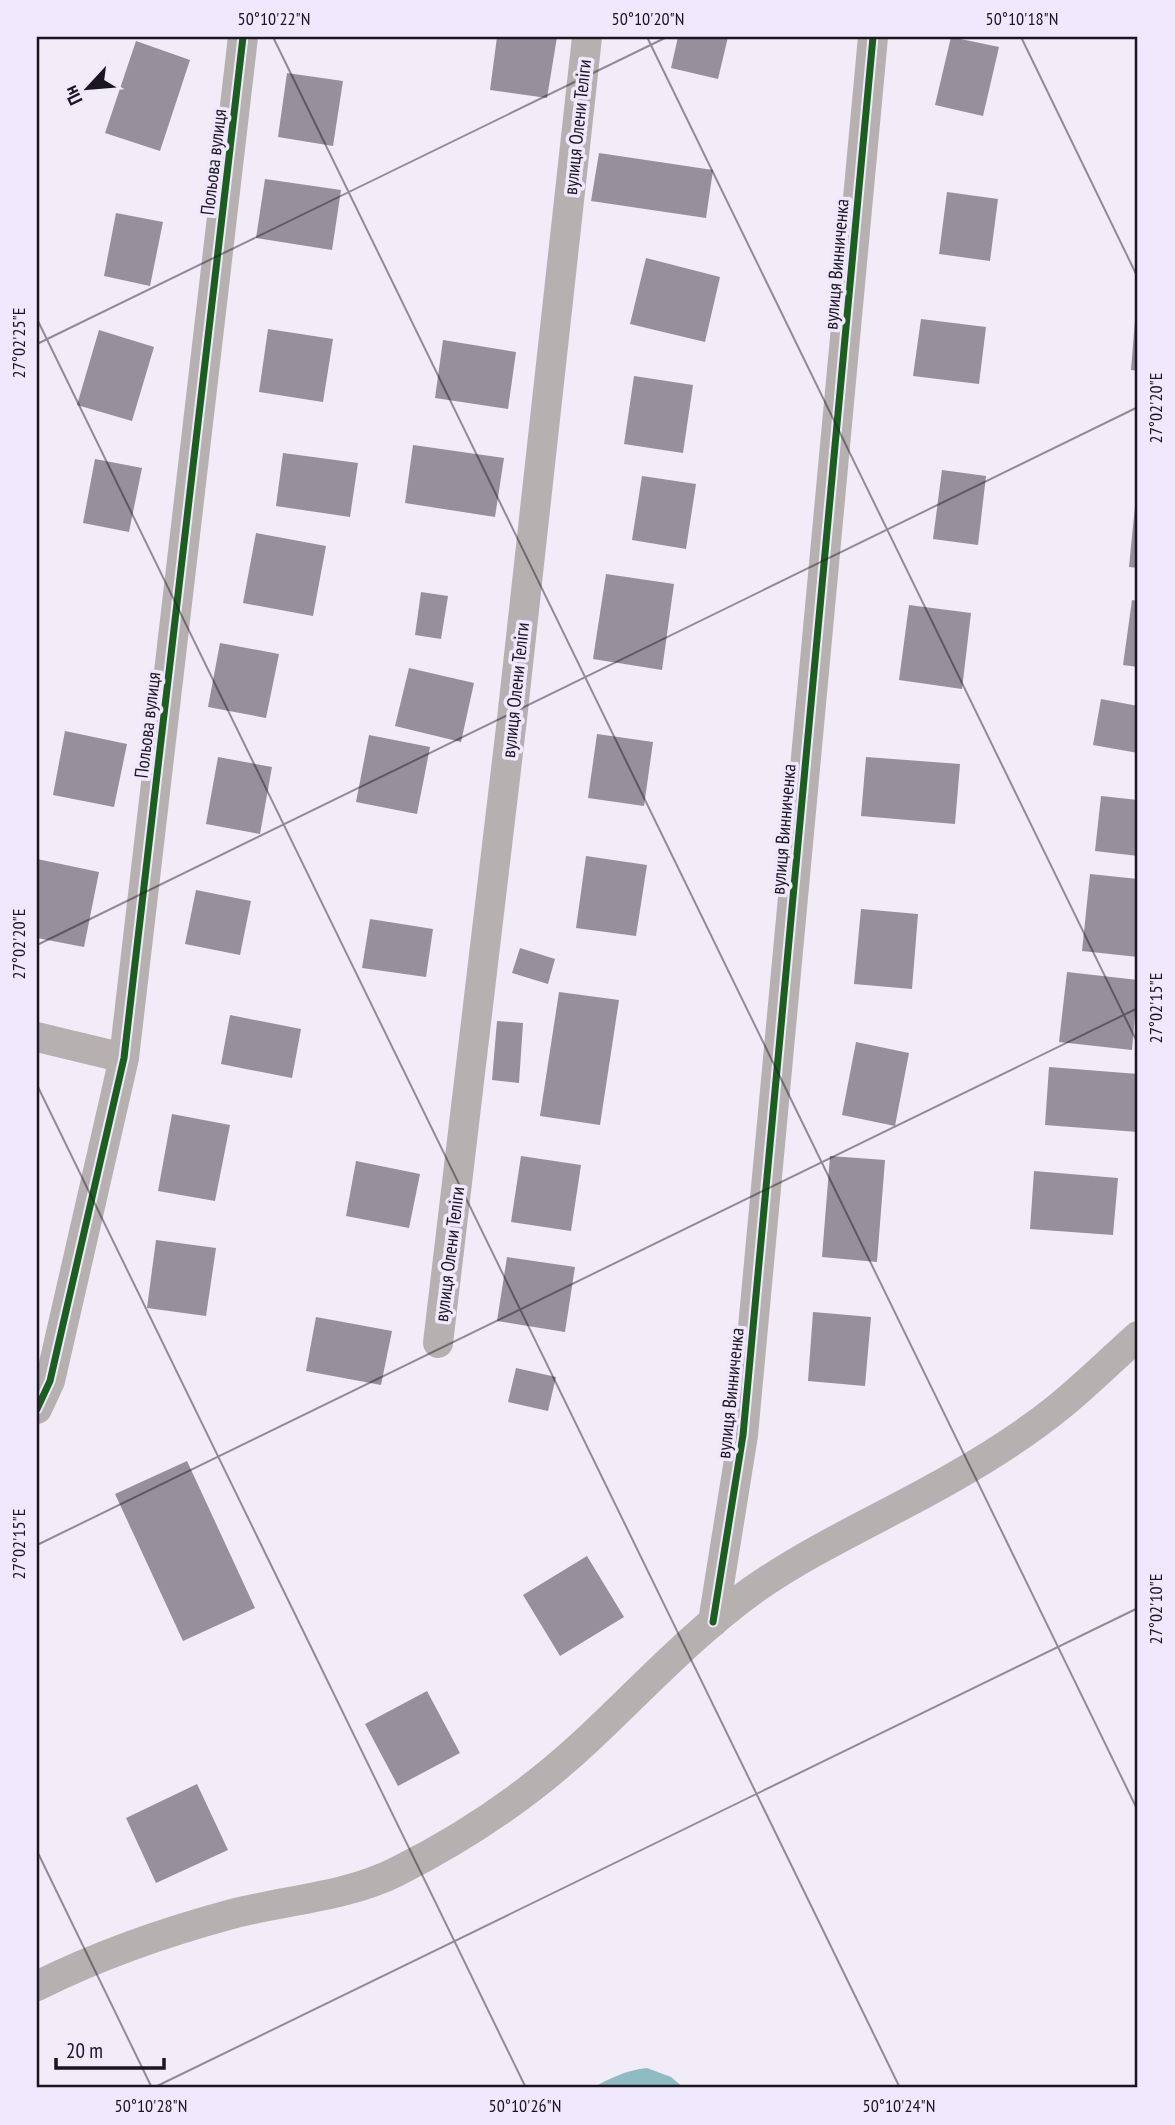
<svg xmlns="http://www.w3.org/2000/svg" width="1175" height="2125" viewBox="0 0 1175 2125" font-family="'PT Sans Narrow',sans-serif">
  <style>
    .water { fill: #8fbbc3 }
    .building { fill: #95909c }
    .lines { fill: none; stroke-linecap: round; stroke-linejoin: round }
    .minor { stroke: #b7b0b1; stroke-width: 30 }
    .cycleway-casing { stroke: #f0e8fc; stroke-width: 11 }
    .cycleway { stroke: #1b5e20; stroke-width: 7 }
    .ticks { fill: none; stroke: #1a1621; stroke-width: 2; stroke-opacity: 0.45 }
    .labels { text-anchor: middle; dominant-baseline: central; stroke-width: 7; stroke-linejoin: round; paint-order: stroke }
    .street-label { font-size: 19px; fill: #1a1621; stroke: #f0e8fc }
    .neatline { fill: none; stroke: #1a1621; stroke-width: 2.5 }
    .ticks-label { font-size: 18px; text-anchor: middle; fill: #1a1621 }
  </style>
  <rect width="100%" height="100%" fill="#f1ecf7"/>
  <path class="water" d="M647 2068 671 2077 684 2088H592C609 2079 626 2070 647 2068Z"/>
  <path class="building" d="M497 37H557L547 98 490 90Z
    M678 37H728L718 79 671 68Z
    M951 37 999 47 983 116 935 105Z
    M136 41 190 60 160 151 105 133Z
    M287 73 343 81 333 146 278 137Z
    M599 153 713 170 706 218 591 201Z
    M265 179 341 190 332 250 256 238Z
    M947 192 998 199 990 261 939 254Z
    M116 213 163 222 150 286 104 276Z
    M646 258 720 277 705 342 630 324Z
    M921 319 986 327 979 384 913 376Z
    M1135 320 1138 321V371L1131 370Z
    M268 329 333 339 323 402 259 392Z
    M99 330 154 347 132 421 77 405Z
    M443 340 516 352 508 409 435 398Z
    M634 376 693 385 683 453 624 444Z
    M413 445 504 458 495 517 405 503Z
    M283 453 358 463 350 517 276 506Z
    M95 459 142 468 129 532 83 523Z
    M942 470 986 476 978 545 933 539Z
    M642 476 696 484 686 549 632 540Z
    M1135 506 1138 507V568L1129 567Z
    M256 533 326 546 313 616 243 603Z
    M606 574 674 584 662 670 593 659Z
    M421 592 448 596 441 639 415 635Z
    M1132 600 1138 601V667L1123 665Z
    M909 605 971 613 962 689 899 680Z
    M220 643 279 654 266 718 208 707Z
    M409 668 474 683 461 742 395 726Z
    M1101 699 1138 706V753L1093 745Z
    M65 731 127 744 114 807 53 795Z
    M597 734 653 742 644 806 588 798Z
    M369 735 430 747 417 814 356 802Z
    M218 757 272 767 260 834 206 824Z
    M866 757 960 764 955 824 861 816Z
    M1101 796 1138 800V856L1095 851Z
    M586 856 647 865 636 936 576 928Z
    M37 859 99 872 84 947 37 938Z
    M1090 874 1138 879V957L1082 951Z
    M196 890 251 901 240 955 185 944Z
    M861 909 918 914 912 989 854 984Z
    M370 919 433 929 426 977 362 968Z
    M520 948 555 959 548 984 512 973Z
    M1067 972 1138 980 1132 1050 1059 1042Z
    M559 992 619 1000 600 1125 540 1116Z
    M230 1015 301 1029 292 1078 221 1064Z
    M497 1021 523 1023 519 1083 492 1080Z
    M856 1042 909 1053 895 1126 842 1115Z
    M1049 1067 1138 1074V1132L1045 1125Z
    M172 1114 230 1125 215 1201 158 1191Z
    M521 1156 581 1165 571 1231 511 1222Z
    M830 1156 885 1160 877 1262 822 1257Z
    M356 1161 420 1174 409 1228 346 1216Z
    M1034 1171 1118 1178 1113 1235 1030 1229Z
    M156 1240 216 1248 206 1316 147 1308Z
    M507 1257 575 1267 565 1332 497 1321Z
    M813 1312 871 1317 865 1386 808 1381Z
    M316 1317 392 1331 381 1385 306 1371Z
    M516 1368 556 1377 548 1411 508 1402Z
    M187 1461 255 1608 183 1641 115 1494Z
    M587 1556 624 1617 560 1656 523 1595Z
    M427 1691 460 1753 398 1786 365 1724Z
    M197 1784 228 1850 156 1883 126 1818Z"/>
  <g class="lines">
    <path class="minor" d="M37 1037 124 1058
      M438 1343 512 719 587 37
      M37 1409 50 1381 124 1058 243 37
      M713 1622 743 1435 873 37
      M37 1986C99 1955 165 1932 232 1914 286 1900 346 1897 396 1872 464 1838 528 1795 584 1743 639 1692 692 1634 753 1590 816 1546 886 1516 952 1478 989 1457 1027 1433 1060 1406 1087 1384 1112 1359 1138 1336"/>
    <defs>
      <path id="cycleway" d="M37 1409 50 1381 124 1058 243 37
        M713 1622 743 1435 873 37"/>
    </defs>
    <use href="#cycleway" class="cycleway-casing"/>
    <use href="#cycleway" class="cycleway"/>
  </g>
  <path class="ticks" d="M273 37 1138 1811M647 37 1138 1044M1021 37 1138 278M37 319 900 2088M37 344 667 37M37 945 1138 407M37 1085 526 2088M37 1545 1138 1008M37 1851 152 2088M153 2088 1138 1608"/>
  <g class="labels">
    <g class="street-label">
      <text transform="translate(577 127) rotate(-84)">вулиця Олени Теліги</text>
      <text transform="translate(213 162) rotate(-83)">Польова вулиця</text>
      <text transform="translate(836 264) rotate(-85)">вулиця Винниченка</text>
      <text transform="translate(515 690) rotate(-84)">вулиця Олени Теліги</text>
      <text transform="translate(147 725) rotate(-83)">Польова вулиця</text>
      <text transform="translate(783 829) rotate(-85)">вулиця Винниченка</text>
      <text transform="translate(449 1254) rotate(-83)">вулиця Олени Теліги</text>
      <text transform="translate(730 1393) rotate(-84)">вулиця Винниченка</text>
    </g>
  </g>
  <rect width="1175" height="2125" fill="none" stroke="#f0e8fc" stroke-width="77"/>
  <g transform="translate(88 88) rotate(244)" stroke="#f0e8fc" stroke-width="5" paint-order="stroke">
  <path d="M0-5L12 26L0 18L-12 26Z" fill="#1a1621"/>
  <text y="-10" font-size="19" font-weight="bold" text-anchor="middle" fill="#1a1621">Пн</text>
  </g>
  <path d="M56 2058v10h108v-10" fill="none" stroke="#1a1621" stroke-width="3.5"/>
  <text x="66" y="2058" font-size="21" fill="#1a1621" stroke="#f0e8fc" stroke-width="5" paint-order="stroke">20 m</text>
  <rect x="38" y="38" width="1098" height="2048" class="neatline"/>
  <g class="ticks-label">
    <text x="274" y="25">50°10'22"N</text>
    <text x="648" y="25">50°10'20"N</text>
    <text x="1022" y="25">50°10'18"N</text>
    <text transform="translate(19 343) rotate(-90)" y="6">27°02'25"E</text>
    <text transform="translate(1156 408) rotate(-90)" y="6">27°02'20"E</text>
    <text transform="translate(19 944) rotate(-90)" y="6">27°02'20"E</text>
    <text transform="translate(1156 1008) rotate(-90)" y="6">27°02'15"E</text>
    <text transform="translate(19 1544) rotate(-90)" y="6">27°02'15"E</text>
    <text transform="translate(1156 1609) rotate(-90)" y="6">27°02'10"E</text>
    <text x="151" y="2112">50°10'28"N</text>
    <text x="525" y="2112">50°10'26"N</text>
    <text x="899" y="2112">50°10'24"N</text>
  </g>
</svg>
